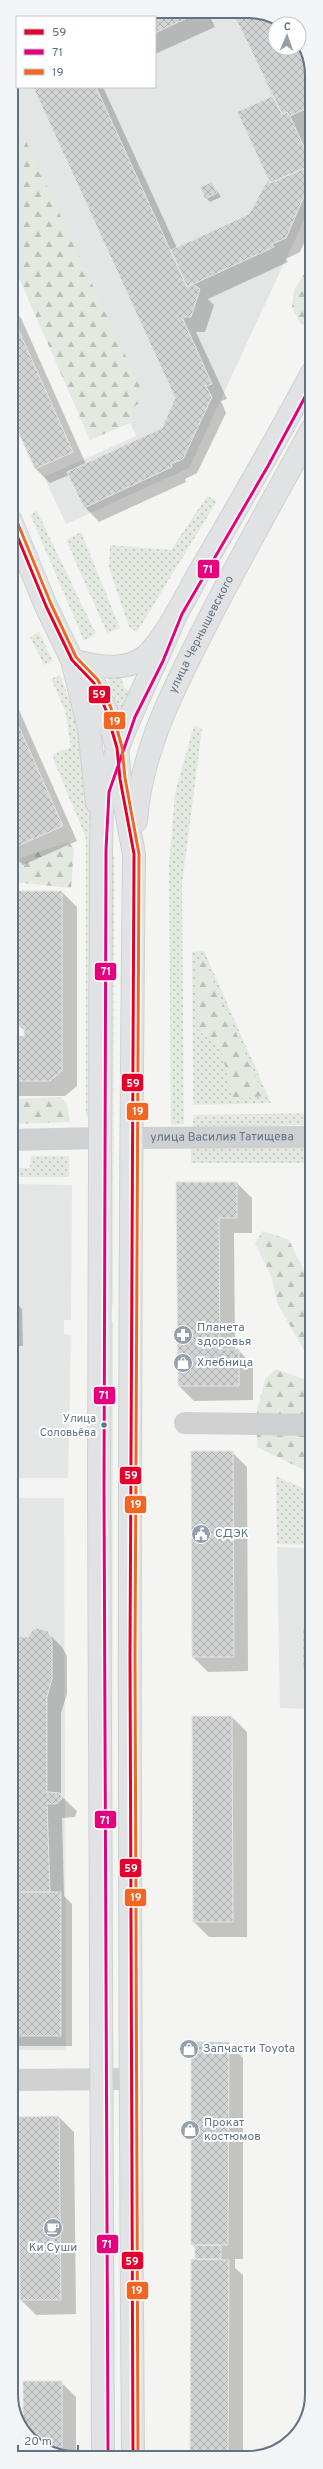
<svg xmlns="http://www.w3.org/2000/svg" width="323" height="2469" viewBox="0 0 323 2469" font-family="Overpass,sans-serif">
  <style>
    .built { fill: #e4e6e5 }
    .grass { fill: url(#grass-dots) }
    .forest { fill: url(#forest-firs) }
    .shadow { fill: #0003 }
    .building { fill: url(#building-cross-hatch); stroke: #e4e4e2 }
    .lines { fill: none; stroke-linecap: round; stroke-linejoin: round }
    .primary-casing { stroke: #cfd1d1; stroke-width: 24 }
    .street { stroke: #cfd0d1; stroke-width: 22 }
    .primary { stroke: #e1e2e3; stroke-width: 22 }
    .bus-1-casing { stroke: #fff; stroke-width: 6 }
    .bus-2-casing { stroke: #fff; stroke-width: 6 }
    .bus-3-casing { stroke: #fff; stroke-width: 6 }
    .bus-1 { stroke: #e4002b; stroke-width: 3 }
    .bus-2 { stroke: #e5007d; stroke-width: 3 }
    .bus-3 { stroke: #f26522; stroke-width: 3 }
    .bus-dot { fill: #617386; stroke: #fff; stroke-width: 1.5 }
    .labels { text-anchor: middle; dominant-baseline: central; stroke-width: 4; stroke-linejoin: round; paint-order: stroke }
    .bus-label { font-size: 11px; fill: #617386; stroke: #fff; text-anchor: end }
    .street-label { font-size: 12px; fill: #617386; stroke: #fff }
    .poi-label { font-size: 12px; fill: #617386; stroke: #fff; text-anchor: start }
    .rim { fill: none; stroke: #617386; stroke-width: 2 }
    .line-badge { stroke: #fff; stroke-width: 1.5 }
    .badge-label { font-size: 11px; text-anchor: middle; font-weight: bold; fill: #fff }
  </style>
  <defs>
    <pattern id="grass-dots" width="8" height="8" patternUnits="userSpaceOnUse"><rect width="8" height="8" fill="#e3e8e0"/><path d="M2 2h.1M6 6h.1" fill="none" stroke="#bbc0bb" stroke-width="1.8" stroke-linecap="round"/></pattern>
    <pattern id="forest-firs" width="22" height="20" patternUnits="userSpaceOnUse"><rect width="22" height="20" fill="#e3e8e0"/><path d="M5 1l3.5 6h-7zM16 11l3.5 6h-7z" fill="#bbc0bb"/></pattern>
    <pattern id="building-cross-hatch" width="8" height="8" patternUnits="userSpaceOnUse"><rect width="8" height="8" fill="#d2d3d3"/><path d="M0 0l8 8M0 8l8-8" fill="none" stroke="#aeb0b1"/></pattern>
  </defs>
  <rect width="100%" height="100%" fill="#f4f5f2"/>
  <path class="built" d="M75 11 264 13 275 24V48H299V40L312 71V203L189 468 66 524 44 477 136 436 11 152V75L17 61V87H155V17H61Z
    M11 1184 72 1185 71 1320H64V1334L71 1335 68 1478H11Z
    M11 1498H64L66 2047 64 2050H11Z
    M277 1547 312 1548V1709L280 1708Z"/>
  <path class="grass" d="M207 496 217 501 137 632 129 627 109 568 110 545 171 550Z
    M36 509 96 634 84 641 31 516Z
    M81 532 120 628 107 633 66 540Z
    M39 632 53 661 44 665 30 637Z
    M60 675 75 714 93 812 90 1115 86 1117V838L54 761 53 754 71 747 65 710 51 679Z
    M120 675 124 687 131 693 120 715 107 678V676Z
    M194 725 202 729 182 884 184 1124 171 1125 169 866 175 793Z
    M112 853 114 856 113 1305 107 1304Z
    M204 951 271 1103 193 1105 192 952Z
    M312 1113V1125L193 1127V1115Z
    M312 1146V1163H191V1147Z
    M31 1156H69V1177H17V1168H30Z
    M107 1322H113L112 2031H107Z
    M276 1476 312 1492V1545L277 1544Z"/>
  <path class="forest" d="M11 109 146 400 130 408 135 421 90 440 11 260Z
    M312 261V327L301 324 292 308 294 290Z
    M68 842 74 849 71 888 14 882 12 861Z
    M199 959 204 960 264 1096 233 1099 221 1049 198 1030 197 964Z
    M61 1097 67 1104 70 1122 11 1124V1099Z
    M263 1231 289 1240 312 1286V1352H305L277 1303 272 1278 255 1243Z
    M276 1369 312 1382V1422L255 1418 265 1379Z
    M257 1427 312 1428V1474L257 1447Z"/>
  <path class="shadow" d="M75 11 208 13 215 27 155 54V17H61Z
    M234 13H264L282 24H275V48H299V40L312 71V127L304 131 312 147V226L300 252 286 259 288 262 208 299 214 305 205 332H196L227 399 221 401 226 413 197 473 185 479 186 482 99 522 85 507 69 475 50 483 35 468 11 413V309L21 318 86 464 162 429 176 398 34 87H103L177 248 250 215 269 179 239 112 273 97Z
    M212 183 221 197 210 202 206 198Z
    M11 692 77 841 23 865 11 853Z
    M62 892 77 907V1086L65 1096H11V1037H25V1031L19 1026Z
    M177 1183H237L252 1198V1233H234L235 1350H238L253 1365V1400L194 1401 179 1386Z
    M11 1186 16 1191 17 1303 22 1309 23 1346H17V1461H11Z
    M232 1452 247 1467 248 1671 208 1672 193 1657Z
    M312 1565V1611L305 1604Z
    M312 1629V1678L304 1670Z
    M47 1632 62 1647 67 1656V1694L61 1713V1796L77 1811 75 1817 62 1818 64 1896 72 1904V2046H20L11 2038V1638H28Z
    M232 1717 247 1732V1937H209L194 1922Z
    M228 2043 243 2058V2259H235V2268L243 2275V2458L191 2457 192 2260H196V2248L192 2244Z
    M59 2117 74 2132 76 2314 36 2315 21 2300 19 2118Z
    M61 2382 76 2397V2456H59L27 2436 24 2429Z"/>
  <path class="building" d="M75 11 200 12 155 33V17H61Z
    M233 13H264L282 24H275V48H299V40L312 71V106L290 116 287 112 282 114Z
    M33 87H96L187 287 192 284 200 289 191 317H182L212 384 206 386 212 397 183 459 171 464 172 467 84 508 67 472 162 428 175 398Z
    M272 96 282 114 287 112 290 116 312 165 270 183 237 112Z
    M308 167 312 178 286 238 272 244 274 247 187 287 171 250 249 214 268 179 270 183Z
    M212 182 217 193 205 199 200 187Z
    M11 313 73 452 35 469 11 416Z
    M11 709 63 826 11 849Z
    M18 891H62V1071L50 1081H11V1036H24V1026H18Z
    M176 1182H237V1218H219L220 1349H239V1386H178Z
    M11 1300H15V1338H11Z
    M191 1451H233L234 1657H192Z
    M304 1564H312V1605H304Z
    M37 1628 48 1631 52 1641V1679L47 1697V1792L60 1793 62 1799 56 1804H47L50 1892H11V1637H28L32 1631Z
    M303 1628H312V1670H303Z
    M192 1716H232L233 1922H193Z
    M11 1892H61V2036H11Z
    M191 2042H229L228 2245H191Z
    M59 2116 61 2300H20L18 2117Z
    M195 2245H221V2259H195Z
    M191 2259 229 2260 228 2458 190 2457Z
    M23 2381H62V2456L27 2436 23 2427Z"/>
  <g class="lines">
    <defs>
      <g id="primary">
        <path d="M11 521 46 606 72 660 89 728 97 803"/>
        <path d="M72 660 94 683 106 710 117 748 120 779 134 854C128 1388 129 1922 133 2457"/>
        <path d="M72 660C93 666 124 672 143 658 162 644 184 600 196 578 236 510 275 442 312 373"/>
        <path id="s2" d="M136 821C141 749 176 684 208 621 241 556 277 493 312 429"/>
        <path d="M103 2456 99 1488 101 850C102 831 100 808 105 790 120 727 154 671 177 612"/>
      </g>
    </defs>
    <use href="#primary" class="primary-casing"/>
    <g class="street">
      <path id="s1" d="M132 1138 312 1137"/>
      <path d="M11 1140 100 1138"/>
      <path d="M185 1423 312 1425"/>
      <path d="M11 2080 130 2079"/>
    </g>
    <use href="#primary" class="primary"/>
    <defs>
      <path id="bus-1" d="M11 521 46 606 72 660 94 683 106 710 117 748 120 779 134 854 130 1655 133 2457"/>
      <path id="bus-2" d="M108 2456 104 1488 106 850 109 792 135 717 163 661 182 614 268 466 312 384"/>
      <path id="bus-3" d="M16 519 51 604 76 657 98 680 111 708 122 747 125 778 139 854 135 1655 138 2457"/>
    </defs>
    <use href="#bus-1" class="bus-1-casing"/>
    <use href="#bus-2" class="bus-2-casing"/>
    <use href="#bus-3" class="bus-3-casing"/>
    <use href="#bus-1" class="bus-1"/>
    <use href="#bus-2" class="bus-2"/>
    <use href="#bus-3" class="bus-3"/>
  </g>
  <defs>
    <symbol id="pharmacy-disc" viewBox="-11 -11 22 22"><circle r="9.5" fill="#94a0ac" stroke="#fff"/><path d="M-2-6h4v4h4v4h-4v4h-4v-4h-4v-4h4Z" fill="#fff"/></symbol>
    <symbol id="shop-disc" viewBox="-11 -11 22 22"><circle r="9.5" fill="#94a0ac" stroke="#fff"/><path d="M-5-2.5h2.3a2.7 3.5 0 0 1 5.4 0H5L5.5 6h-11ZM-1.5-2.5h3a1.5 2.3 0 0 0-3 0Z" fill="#fff"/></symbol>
    <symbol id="civic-disc" viewBox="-11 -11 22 22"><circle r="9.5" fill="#94a0ac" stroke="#fff"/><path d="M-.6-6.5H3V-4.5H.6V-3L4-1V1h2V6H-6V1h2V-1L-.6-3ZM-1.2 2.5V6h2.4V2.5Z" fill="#fff"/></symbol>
    <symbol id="cafe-disc" viewBox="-11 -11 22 22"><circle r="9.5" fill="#94a0ac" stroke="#fff"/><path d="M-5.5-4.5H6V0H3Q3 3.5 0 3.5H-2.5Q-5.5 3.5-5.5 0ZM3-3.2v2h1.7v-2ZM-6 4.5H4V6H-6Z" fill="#fff"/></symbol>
  </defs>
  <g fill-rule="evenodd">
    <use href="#pharmacy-disc" x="172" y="1324" width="22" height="22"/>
    <use href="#shop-disc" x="172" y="1352" width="22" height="22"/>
    <use href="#civic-disc" x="190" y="1523" width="22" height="22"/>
    <use href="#shop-disc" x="178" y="2038" width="22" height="22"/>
    <use href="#shop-disc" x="179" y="2119" width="22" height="22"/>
    <use href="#cafe-disc" x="42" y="2217" width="22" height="22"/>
  </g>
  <circle class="bus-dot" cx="104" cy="1425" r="3.5"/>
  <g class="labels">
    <g class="bus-label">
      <text x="96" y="1419">Улица<tspan x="96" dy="14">Соловьёва</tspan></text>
    </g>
    <g class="street-label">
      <text stroke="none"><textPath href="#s2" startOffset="199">улица Чернышевского</textPath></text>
      <text stroke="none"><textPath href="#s1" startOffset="90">улица Василия Татищева</textPath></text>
    </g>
    <g class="poi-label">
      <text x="197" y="1328">Планета<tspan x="197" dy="14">здоровья</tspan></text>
      <text x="197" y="1363">Хлебница</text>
      <text x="215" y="1534">СДЭК</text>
      <text x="203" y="2049">Запчасти Toyota</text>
      <text x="204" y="2123">Прокат<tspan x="204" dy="14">костюмов</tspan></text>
      <text x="53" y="2248" text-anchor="middle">Ки Суши</text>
    </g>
  </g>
  <path d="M0 0H323V2469H0ZM75 18H248A57 57 0 0 1 305 75V2394A57 57 0 0 1 248 2451H75A57 57 0 0 1 18 2394V75A57 57 0 0 1 75 18Z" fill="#f2f4f5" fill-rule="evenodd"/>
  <path class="rim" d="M75 18H248A57 57 0 0 1 305 75V2394A57 57 0 0 1 248 2451H75A57 57 0 0 1 18 2394V75A57 57 0 0 1 75 18Z"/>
  <g class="line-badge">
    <rect x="197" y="559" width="23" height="20" rx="4" fill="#e5007d"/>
    <rect x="88" y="685" width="23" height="19" rx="4" fill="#e4002b"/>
    <rect x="103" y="711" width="23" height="19" rx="4" fill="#f26522"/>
    <rect x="94" y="962" width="23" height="19" rx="4" fill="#e5007d"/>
    <rect x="121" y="1073" width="23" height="19" rx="4" fill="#e4002b"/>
    <rect x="126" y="1102" width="23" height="19" rx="4" fill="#f26522"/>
    <rect x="93" y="1386" width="23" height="19" rx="4" fill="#e5007d"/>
    <rect x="119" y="1466" width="23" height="19" rx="4" fill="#e4002b"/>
    <rect x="124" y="1495" width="23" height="19" rx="4" fill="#f26522"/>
    <rect x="94" y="1810" width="23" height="19" rx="4" fill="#e5007d"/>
    <rect x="119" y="1858" width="23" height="20" rx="4" fill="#e4002b"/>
    <rect x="124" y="1888" width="23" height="19" rx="4" fill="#f26522"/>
    <rect x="96" y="2234" width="23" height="20" rx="4" fill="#e5007d"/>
    <rect x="121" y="2251" width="23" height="19" rx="4" fill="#e4002b"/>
    <rect x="126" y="2281" width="23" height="19" rx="4" fill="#f26522"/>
  </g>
  <g class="badge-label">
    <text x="208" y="573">71</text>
    <text x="99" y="698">59</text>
    <text x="115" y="725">19</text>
    <text x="106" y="975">71</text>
    <text x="133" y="1087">59</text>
    <text x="138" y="1115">19</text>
    <text x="104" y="1399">71</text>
    <text x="131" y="1479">59</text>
    <text x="136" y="1508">19</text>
    <text x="105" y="1824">71</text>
    <text x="131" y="1872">59</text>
    <text x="136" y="1901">19</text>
    <text x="107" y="2248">71</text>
    <text x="132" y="2265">59</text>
    <text x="137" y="2294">19</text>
  </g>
  <rect x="16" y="16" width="140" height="72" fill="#ffffff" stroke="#c0c7cf"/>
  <rect x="24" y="29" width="20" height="6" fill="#e4002b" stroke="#c0c7cf"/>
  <text x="52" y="36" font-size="12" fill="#617386">59</text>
  <rect x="24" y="49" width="20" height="6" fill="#e5007d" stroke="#c0c7cf"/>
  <text x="52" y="56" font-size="12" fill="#617386">71</text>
  <rect x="24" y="69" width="20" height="6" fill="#f26522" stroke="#c0c7cf"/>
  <text x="52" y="76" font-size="12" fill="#617386">19</text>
  <g transform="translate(287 36) rotate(2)"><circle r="19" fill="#ffffff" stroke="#c0c7cf"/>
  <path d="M0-3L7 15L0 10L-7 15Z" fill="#94a0ac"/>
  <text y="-6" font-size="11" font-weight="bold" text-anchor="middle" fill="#617386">С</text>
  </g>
  <path d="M18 2445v6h60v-6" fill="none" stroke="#617386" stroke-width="2"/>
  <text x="24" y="2445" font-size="12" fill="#617386" stroke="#ffffff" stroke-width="3" paint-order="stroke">20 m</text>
</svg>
